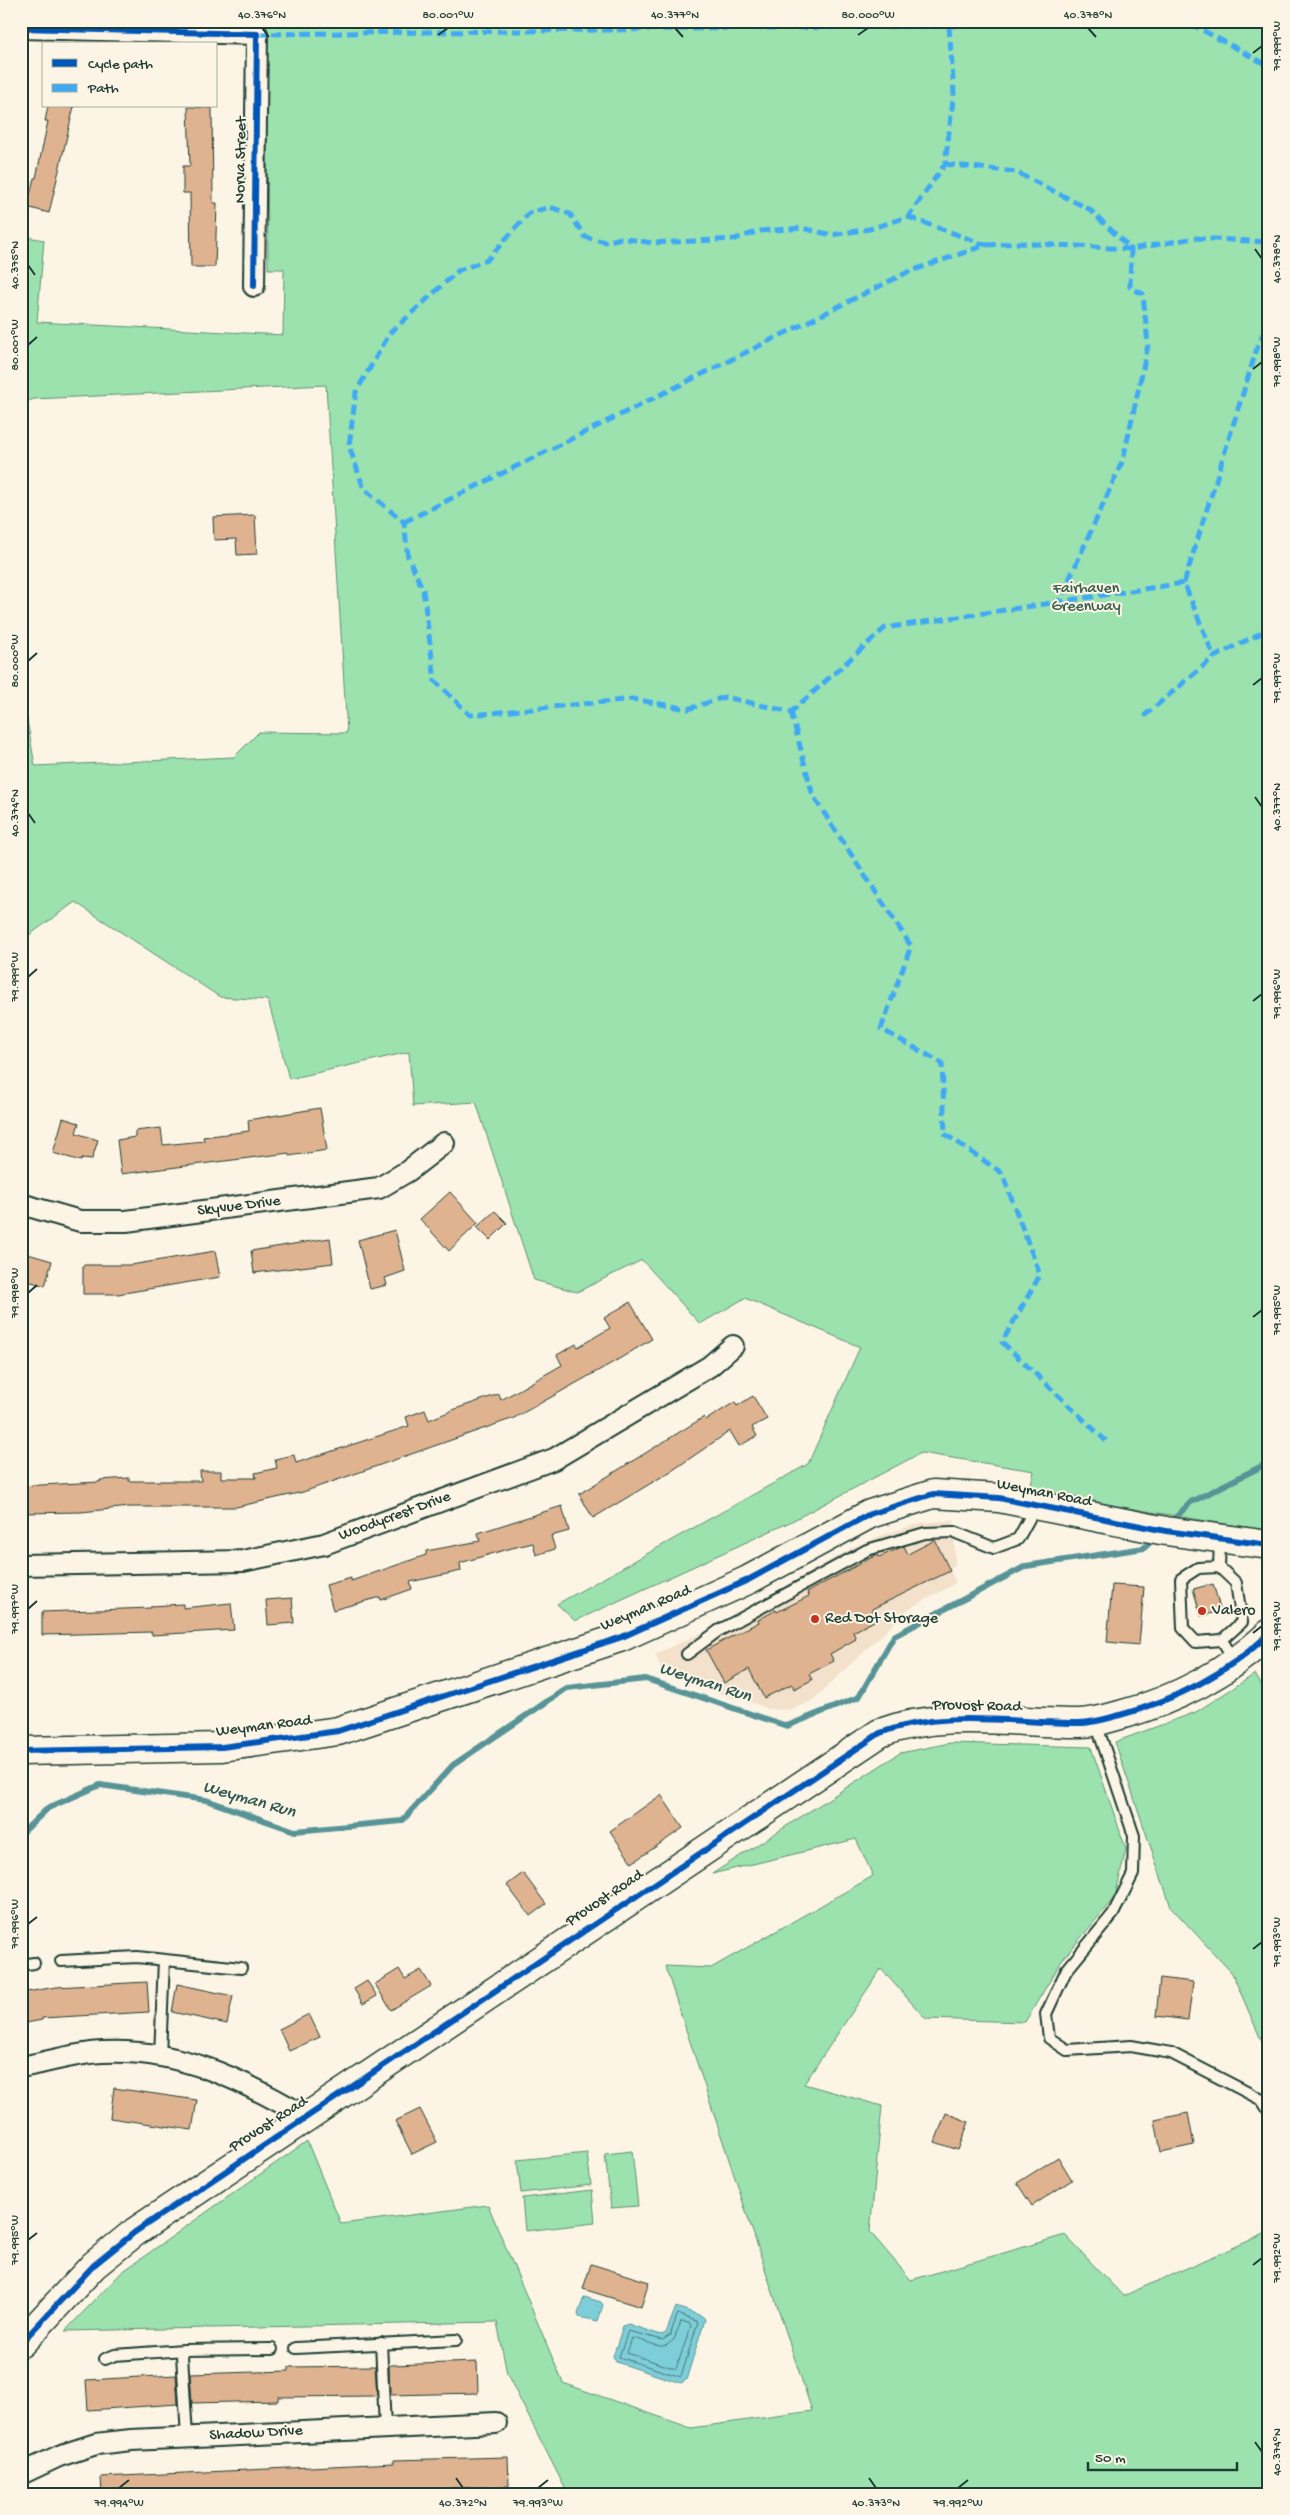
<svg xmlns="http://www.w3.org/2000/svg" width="1290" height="2515" viewBox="0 0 1290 2515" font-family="'Gochi Hand',sans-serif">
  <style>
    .built { fill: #f3e1cc }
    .green { fill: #9ce2af; stroke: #5e9072 }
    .water { fill: #7eced9; stroke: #589497 }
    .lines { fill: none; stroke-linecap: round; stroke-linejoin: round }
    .shore { stroke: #457776; stroke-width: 1 }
    .stream { stroke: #589497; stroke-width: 6 }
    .building { fill: #dfb390; stroke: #1f3d34 }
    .lane-casing { stroke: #1f3d34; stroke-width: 14 }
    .street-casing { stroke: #1f3d34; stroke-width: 24 }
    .secondary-casing { stroke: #1f3d34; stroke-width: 31 }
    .lane { stroke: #fcf5e5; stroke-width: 10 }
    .street { stroke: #fcf5e5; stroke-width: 20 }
    .secondary { stroke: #fcf5e5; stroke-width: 28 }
    .quiet { stroke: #3fa9f5; stroke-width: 5; stroke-dasharray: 10 5; stroke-linecap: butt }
    .cycleway-casing { stroke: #fcf5e5; stroke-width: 9 }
    .cycleway { stroke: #0057b8; stroke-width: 6 }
    .ticks { fill: none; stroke: #1f3d34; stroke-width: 2 }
    .poi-dot { fill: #c8321e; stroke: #fcf5e5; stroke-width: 2 }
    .labels { text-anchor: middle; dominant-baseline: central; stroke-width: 4; stroke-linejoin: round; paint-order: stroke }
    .street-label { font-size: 16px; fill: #1f3d34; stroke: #fcf5e5 }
    .park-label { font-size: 16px; fill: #385e4d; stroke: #fcf5e5 }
    .poi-label { font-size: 16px; fill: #1f3d34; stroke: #fcf5e5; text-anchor: start }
    .water-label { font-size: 18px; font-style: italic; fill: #325a55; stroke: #fcf5e5 }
    .neatline { fill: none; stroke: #1f3d34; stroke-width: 2 }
    .ticks-label { font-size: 12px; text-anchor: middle; fill: #1f3d34 }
  </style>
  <rect width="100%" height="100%" fill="#fcf5e5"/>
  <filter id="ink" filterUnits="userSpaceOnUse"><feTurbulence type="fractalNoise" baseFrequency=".02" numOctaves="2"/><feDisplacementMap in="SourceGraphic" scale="10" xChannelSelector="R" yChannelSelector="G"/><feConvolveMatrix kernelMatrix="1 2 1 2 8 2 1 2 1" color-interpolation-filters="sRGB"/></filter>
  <g filter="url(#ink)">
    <path class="built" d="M954 1520 955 1565 949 1568 956 1583 909 1609 812 1701 789 1710 768 1709 742 1698H733L663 1673 655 1654 713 1628 852 1548 885 1534 921 1523Z"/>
    <path class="green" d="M266 21H1269V1531L1029 1492 1034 1471 921 1453 790 1522 575 1621 557 1604 808 1464 860 1347 745 1298 700 1324 642 1260 577 1292 534 1280 476 1102 413 1106 409 1052 289 1079 268 1000 220 997 75 902 21 941V685L35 766 234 757 259 732 347 733 326 385 34 399 21 403V236L44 240 37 322 283 335 284 269H268Z
      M1255 1674 1269 1698V2058L1232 1973 1171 1907 1115 1742 1196 1712Z
      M950 1743 1091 1747 1126 1849 1115 1897 1063 1959 1025 2022 926 2019 881 1969 804 2084 882 2106 870 2232 911 2280 1065 2235 1123 2296 1269 2232V2494H568L507 2374 497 2322 65 2331 122 2272 307 2141 341 2224 488 2205 563 2383 691 2428 812 2411 665 1966 711 1968 873 1876 856 1839 712 1874 900 1753Z
      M632 2151 638 2206 611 2208 605 2154Z
      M587 2153 591 2185 521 2193 517 2160Z
      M592 2190 595 2223 525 2231 522 2198Z"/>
    <path class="water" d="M584 2297 601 2302 603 2305 598 2321 579 2317 578 2314Z
      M676 2307 702 2316 705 2319 686 2380 681 2383 616 2362 613 2356 623 2326 628 2324 661 2335 666 2333Z"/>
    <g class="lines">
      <path class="shore" d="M678 2314 698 2322 681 2377 619 2357 628 2331 663 2340 670 2335Z
        M681 2322 689 2323 691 2326 676 2369 627 2353 632 2338C663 2345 667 2358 681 2322Z"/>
      <path class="stream" d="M1170 1523 1191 1502 1262 1466 1269 1459
        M21 1834 48 1808 100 1785 206 1800 295 1831 402 1821 453 1765 567 1688 646 1679 787 1726 859 1697 894 1636 1026 1566 1144 1548 1156 1537"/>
    </g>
    <path class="building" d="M48 106H74L49 213 27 207 34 178H36L48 121H45Z
      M188 107 212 108 213 203H217L215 267H191L190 193H183V166H190Z
      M255 515 257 554 237 555 236 539 214 540 213 517Z
      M320 1108 327 1150 289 1156V1153L121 1174 117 1140 135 1137V1131L161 1128 163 1145 204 1141 203 1137 249 1131 248 1120Z
      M63 1118 79 1123 76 1133 98 1140 92 1159 82 1158 81 1161 53 1153Z
      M450 1192 478 1223 449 1251 420 1219Z
      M495 1211 507 1223 490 1240 477 1227Z
      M395 1230 405 1271 385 1278 387 1285 370 1289 358 1240Z
      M330 1238 333 1263 254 1273 251 1251Z
      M215 1251 220 1277 118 1294H83V1265H131Z
      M21 1252 52 1261 45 1286 21 1279Z
      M630 1302 652 1339 619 1359 514 1418 303 1492 236 1507H130L81 1512 21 1513V1486L100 1482V1480L129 1478V1481H201L200 1471H221V1478H256L255 1473 277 1468 275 1459 294 1455 296 1463 409 1426 406 1417 425 1410 429 1420 458 1408 499 1394 501 1400 562 1365 557 1355 576 1344 578 1347 610 1328 604 1318Z
      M753 1396 767 1419 752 1427 757 1436 739 1446 730 1431 673 1470 593 1518 579 1494 704 1417 706 1420 735 1402 737 1406Z
      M562 1506 569 1531 551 1536 555 1549 536 1555 533 1543 508 1549 460 1563 461 1571 410 1582 412 1589 381 1600 380 1597 333 1610 326 1585 351 1578V1581L426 1555V1551L480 1541 478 1533Z
      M935 1540 950 1571 872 1609 878 1619 853 1632 856 1639 830 1654 834 1661 809 1674 812 1680 794 1689 792 1684 764 1698 749 1669 724 1683 706 1650 759 1622 758 1620 776 1610 777 1612 809 1596 807 1592 878 1554 879 1557 904 1546 908 1554Z
      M1213 1584 1221 1611 1201 1616 1193 1589Z
      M1112 1585 1144 1587 1139 1645 1107 1642Z
      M292 1598 294 1623 268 1625 266 1600Z
      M231 1603 234 1630 152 1635V1632L42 1635V1612L151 1608V1606L183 1604V1608Z
      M661 1795 683 1828 632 1863 610 1831Z
      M523 1873 546 1904 530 1916 507 1885Z
      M399 1969 405 1979 421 1970 431 1986 391 2010 375 1984Z
      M1160 1978 1193 1982 1188 2020 1156 2016Z
      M367 1981 377 1996 363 2004 354 1989Z
      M147 1982 149 2012 42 2018V2020L21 2024V1993L56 1987Z
      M177 1984 233 1996 227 2024 172 2012Z
      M309 2014 320 2037 289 2051 279 2029Z
      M114 2088 197 2100 192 2130 110 2118Z
      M420 2109 437 2142 412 2154 395 2121Z
      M946 2113 969 2122 958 2150 935 2142Z
      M1188 2113 1194 2145 1161 2152 1155 2120Z
      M1058 2157 1072 2180 1032 2206 1017 2183Z
      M591 2264 649 2282 641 2307 583 2289Z
      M477 2362 478 2393 390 2395 389 2366 391 2365Z
      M375 2366 377 2395 374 2396 278 2397V2401L192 2403 190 2374 289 2371V2367Z
      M176 2375 178 2404 88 2410 86 2380Z
      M508 2457 509 2486 380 2491V2494H102L101 2477 394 2463V2460Z"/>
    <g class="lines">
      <defs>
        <path id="lane" d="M1220 1540 1219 1567 1198 1568 1181 1579 1183 1628 1196 1642 1222 1640 1234 1660
          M1219 1567 1236 1583 1242 1622 1222 1640
          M687 1654 718 1631 867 1550 925 1533 954 1532 994 1548 1018 1539 1036 1506
          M1096 1723 1134 1836 1133 1874 1113 1914 1066 1971 1046 2014 1049 2038 1067 2050 1131 2046 1171 2053 1262 2100 1267 2108
          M61 1961 137 1957 241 1968
          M21 1965 34 1963
          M160 2056 164 1960
          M381 2343 385 2428
          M296 2348 456 2340
          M105 2359 115 2355 184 2350
          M187 2437 182 2355 184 2350 272 2349"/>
        <path id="street" d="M21 28 257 34 254 286
          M21 1204 80 1221H126L379 1188 408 1171 444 1143
          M21 1565 243 1561 324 1544 554 1459 710 1366 733 1346
          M21 2067C48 2062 76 2053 103 2052 178 2048 243 2080 306 2117
          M21 2474 59 2456 96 2444 131 2440 496 2423"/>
        <path id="secondary" d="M21 1751 222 1747 338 1731 622 1637 748 1580 870 1514 933 1494 999 1498 1166 1531 1269 1545
          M21 2343 94 2265 135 2232 880 1733C943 1709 1012 1723 1079 1723 1093 1723 1106 1719 1120 1715 1176 1700 1226 1674 1269 1634"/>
      </defs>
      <use href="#lane" class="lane-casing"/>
      <use href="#street" class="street-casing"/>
      <use href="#secondary" class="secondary-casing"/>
      <use href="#lane" class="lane"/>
      <use href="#street" class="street"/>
      <use href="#secondary" class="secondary"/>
      <path class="quiet" d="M1145 21 1191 24 1269 66
        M949 26 954 93 945 164 908 217 869 229 832 235 802 228 760 231 735 239 653 243 621 238 606 242 585 237 570 214 550 207 529 213 487 260 459 270 390 333 356 392 349 446 364 489 404 522 408 557 423 590 435 681 470 715 633 699 688 709 725 697 791 712 885 628 1184 583 1214 657
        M257 34 949 26 1015 21
        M945 164 1016 172 1089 209 1131 249 1130 287 1143 294 1148 345 1123 460 1059 602
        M908 217 986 245
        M404 522 908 272 986 245 1019 243 1131 249 1195 238 1269 242
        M1184 583 1258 345 1269 321
        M791 712 813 796 911 946 881 1029 942 1063 945 1134 1002 1173 1040 1275 1002 1342 1106 1441
        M1144 716 1214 657 1269 629"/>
      <defs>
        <path id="cycleway" d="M21 28 257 34 254 286
          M21 1751 222 1747 338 1731 622 1637 748 1580 870 1514 933 1494 999 1498 1166 1531 1269 1545
          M21 2343 94 2265 135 2232 880 1733C943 1709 1012 1723 1079 1723 1093 1723 1106 1719 1120 1715 1176 1700 1226 1674 1269 1634"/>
      </defs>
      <use href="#cycleway" class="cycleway-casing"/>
      <use href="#cycleway" class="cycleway"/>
    </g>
  </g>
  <path class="ticks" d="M262 28 269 37M675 28 683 37M1088 28 1096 37M438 35 448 28M858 35 868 28M1253 53 1262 46M1255 249 1262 259M28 265 35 275M28 345 37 337M1253 369 1262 362M28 661 37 653M1253 685 1262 678M1255 797 1262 807M28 813 35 823M28 977 37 969M1253 1001 1262 994M28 1293 37 1285M1253 1317 1262 1310M28 1609 37 1601M1253 1633 1262 1626M28 1924 37 1917M1253 1949 1262 1942M28 2240 37 2233M1253 2265 1262 2258M1255 2442 1262 2452M456 2478 463 2488M869 2478 876 2488M119 2488 129 2480M538 2488 548 2480M958 2488 968 2480"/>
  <g class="poi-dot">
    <circle cx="1202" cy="1611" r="5"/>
    <circle cx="815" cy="1619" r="5"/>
  </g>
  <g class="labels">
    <g class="street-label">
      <text transform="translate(242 160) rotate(-89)">Norva Street</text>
      <text transform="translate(239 1207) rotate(-7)">Skyvue Drive</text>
      <text transform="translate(1044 1494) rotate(11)">Weyman Road</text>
      <text transform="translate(395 1517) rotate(-20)">Woodycrest Drive</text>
      <text transform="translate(646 1609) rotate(-23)">Weyman Road</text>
      <text transform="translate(977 1707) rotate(1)">Provost Road</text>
      <text transform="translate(264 1727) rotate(-7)">Weyman Road</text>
      <text transform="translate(605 1899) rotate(-34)">Provost Road</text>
      <text transform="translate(269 2125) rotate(-33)">Provost Road</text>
      <text transform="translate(256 2434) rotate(-3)">Shadow Drive</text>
    </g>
    <g class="park-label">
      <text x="1086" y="589">Fairhaven<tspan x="1086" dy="18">Greenway</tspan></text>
    </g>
    <g class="poi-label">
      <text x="1212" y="1611">Valero</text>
      <text x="825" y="1619">Red Dot Storage</text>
    </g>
    <g class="water-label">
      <text transform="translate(705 1683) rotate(18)">Weyman Run</text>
      <text transform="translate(249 1800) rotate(16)">Weyman Run</text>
    </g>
  </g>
  <rect width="1290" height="2515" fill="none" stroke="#fcf5e5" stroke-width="55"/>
  <rect x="42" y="42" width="175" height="65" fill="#fcf5e5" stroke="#a4ab9e"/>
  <rect x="52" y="59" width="25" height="8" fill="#0057b8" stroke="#a4ab9e"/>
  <text x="88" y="68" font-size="15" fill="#1f3d34">Cycle path</text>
  <rect x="52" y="84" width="25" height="8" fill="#3fa9f5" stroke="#a4ab9e"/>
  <text x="88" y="92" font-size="15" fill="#1f3d34">Path</text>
  <path d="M1088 2462v8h149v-8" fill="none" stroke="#1f3d34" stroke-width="2.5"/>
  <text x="1095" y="2462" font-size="15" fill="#1f3d34" stroke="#fcf5e5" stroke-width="4" paint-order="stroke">50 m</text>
  <rect x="28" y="28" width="1234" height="2460" class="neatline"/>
  <g class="ticks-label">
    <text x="262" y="18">40.376°N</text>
    <text x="448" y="18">80.001°W</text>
    <text x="675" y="18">40.377°N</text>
    <text x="868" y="18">80.000°W</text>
    <text x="1088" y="18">40.378°N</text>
    <text transform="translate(1276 46) rotate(-90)" y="4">79.999°W</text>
    <text transform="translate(1276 259) rotate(-90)" y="4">40.378°N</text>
    <text transform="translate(14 265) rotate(-90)" y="4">40.375°N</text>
    <text transform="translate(14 345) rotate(-90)" y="4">80.001°W</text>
    <text transform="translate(1276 362) rotate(-90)" y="4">79.998°W</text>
    <text transform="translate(14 661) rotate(-90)" y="4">80.000°W</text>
    <text transform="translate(1276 678) rotate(-90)" y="4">79.997°W</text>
    <text transform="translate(1276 807) rotate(-90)" y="4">40.377°N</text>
    <text transform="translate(14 813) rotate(-90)" y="4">40.374°N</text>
    <text transform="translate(14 977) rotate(-90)" y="4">79.999°W</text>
    <text transform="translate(1276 994) rotate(-90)" y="4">79.996°W</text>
    <text transform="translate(14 1293) rotate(-90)" y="4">79.998°W</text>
    <text transform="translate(1276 1310) rotate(-90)" y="4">79.995°W</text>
    <text transform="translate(14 1609) rotate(-90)" y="4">79.997°W</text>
    <text transform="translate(1276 1626) rotate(-90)" y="4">79.994°W</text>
    <text transform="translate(14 1924) rotate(-90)" y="4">79.996°W</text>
    <text transform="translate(1276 1942) rotate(-90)" y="4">79.993°W</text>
    <text transform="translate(14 2240) rotate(-90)" y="4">79.995°W</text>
    <text transform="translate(1276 2258) rotate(-90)" y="4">79.992°W</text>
    <text transform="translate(1276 2452) rotate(-90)" y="4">40.374°N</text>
    <text x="119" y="2506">79.994°W</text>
    <text x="463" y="2506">40.372°N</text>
    <text x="538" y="2506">79.993°W</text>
    <text x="876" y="2506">40.373°N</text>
    <text x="958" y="2506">79.992°W</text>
  </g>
</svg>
